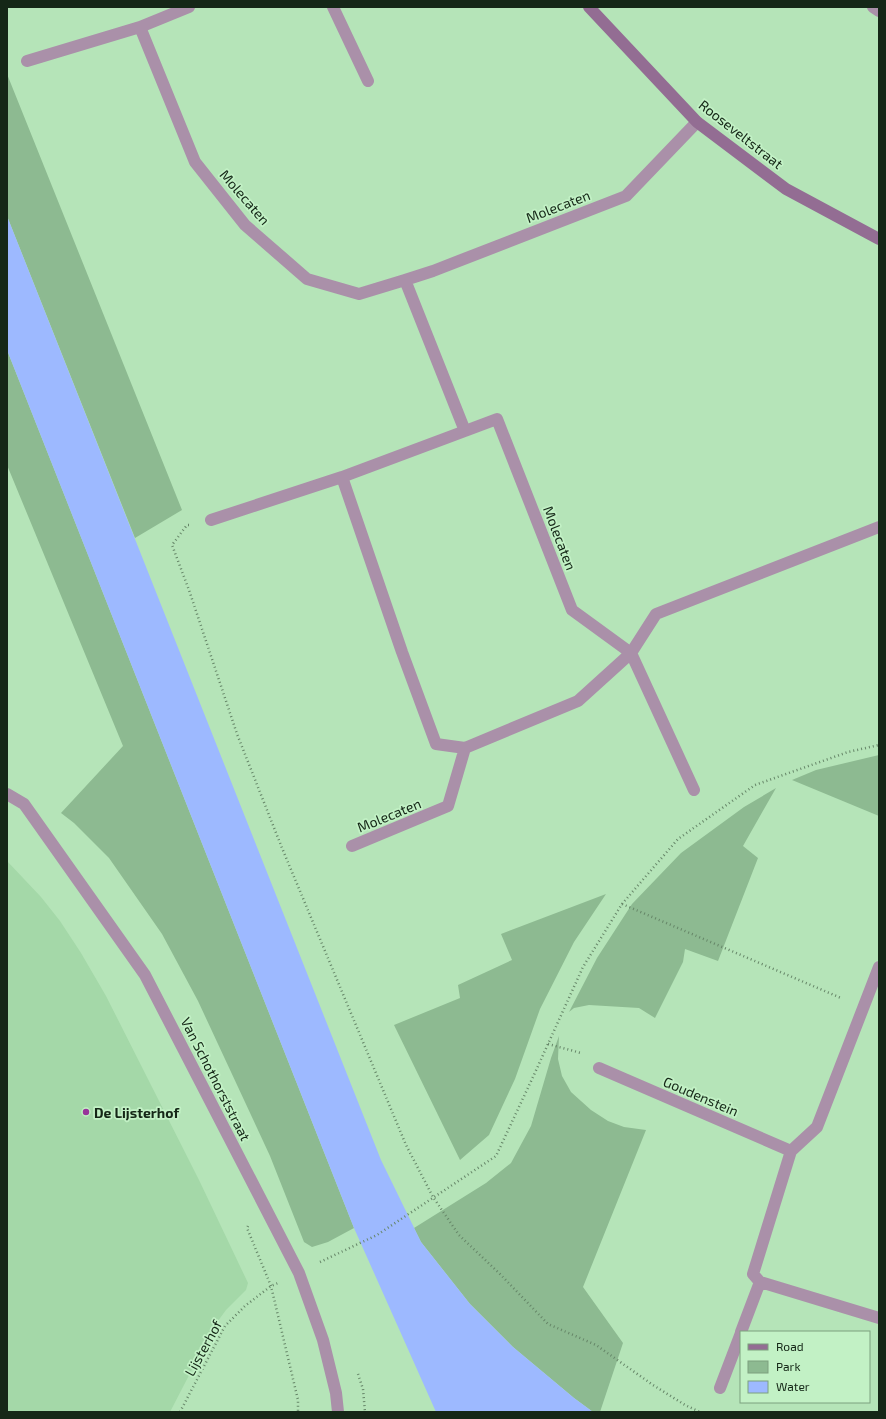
<svg xmlns="http://www.w3.org/2000/svg" width="886" height="1419" viewBox="0 0 886 1419" font-family="'Exo 2',sans-serif">
  <style>
    .built { fill: #a4d8a8 }
    .green { fill: #8dba91 }
    .water { fill: #9db9ff }
    .lines { fill: none; stroke-linecap: round; stroke-linejoin: round }
    .path { stroke: #668668; stroke-width: 2.5; stroke-dasharray: 1 3; stroke-linecap: butt }
    .street { stroke: #aa90a9; stroke-width: 12 }
    .secondary { stroke: #936d93; stroke-width: 12 }
    .poi-dot { fill: #98349a; stroke: #c2f1c5; stroke-width: 1.5 }
    .labels { text-anchor: middle; dominant-baseline: central; stroke-width: 3.5; stroke-linejoin: round; paint-order: stroke }
    .street-label { font-size: 14px; fill: #152717; stroke: #c2f1c5 }
    .poi-label { font-size: 14px; font-weight: bold; fill: #152717; stroke: #c2f1c5; text-anchor: start }
  </style>
  <rect width="100%" height="100%" fill="#b5e4b8"/>
  <path class="built" d="M7 861 41 897 60 921 81 953 106 996 199 1180 248 1283 246 1290 226 1310 215 1325 170 1412H7Z"/>
  <path class="green" d="M7 74 182 510 135 538 7 216Z
    M7 350 354 1228 328 1242 312 1247 304 1242 270 1156 198 1001 162 934 109 858 74 823 61 813 123 746 7 465Z
    M879 755V816L792 780 816 770Z
    M776 788 743 846 758 858 718 961 685 949 683 962 655 1018 639 1008 589 1005 574 1008 569 1012 597 958 632 904 681 853 744 807Z
    M606 894 574 942 540 1009 515 1079 489 1135 460 1160 394 1025 460 998 458 985 512 960 501 934Z
    M559 1036 558 1059 562 1076 571 1092 591 1110 608 1121 624 1127 646 1130 583 1287 623 1343 600 1412H593L574 1398 513 1347 470 1304 421 1242 414 1228 486 1183 511 1163 531 1126 551 1058Z"/>
  <path class="water" d="M7 216 381 1160 421 1242 470 1304 513 1347 574 1398 593 1412H436L354 1228 7 350Z"/>
  <g class="lines">
    <path class="path" d="M189 525H187L172 545 189 590 237 734 282 848 406 1145 433 1197 459 1235 500 1274 548 1324 596 1345 653 1385 685 1405 700 1412
      M622 904 841 998
      M548 1044 581 1053
      M248 1226 247 1228 271 1286 298 1400V1412
      M320 1262 377 1235 496 1156 533 1077 583 967 622 904 678 839 755 785 848 752 879 745
      M358 1374 363 1389 365 1412
      M180 1412 225 1326 245 1306 271 1286 278 1283"/>
    <path class="street" d="M189 7 140 27 195 162 245 225 307 279 359 294 405 280
      M333 7 368 81
      M873 7 879 11
      M27 61 140 27
      M697 122 626 196 433 271 405 280 465 431 342 477 402 652 436 744 465 748 578 701 631 653 656 614 879 527
      M465 431 497 419 572 610 631 653 694 790
      M211 520 342 477
      M7 794 24 804 145 975 299 1273 323 1340 336 1393 338 1412
      M352 846 448 806 465 748
      M599 1068 791 1151
      M760 1282 879 1318
      M741 1332 760 1282 753 1274 791 1151 817 1127 879 967
      M720 1388 741 1333"/>
    <path class="secondary" d="M589 7 697 122 786 189 879 239"/>
  </g>
  <circle class="poi-dot" cx="86" cy="1112" r="4"/>
  <g class="labels">
    <g class="street-label">
      <text transform="translate(741 134) rotate(38)">Rooseveltstraat</text>
      <text transform="translate(245 197) rotate(49)">Molecaten</text>
      <text transform="translate(558 206) rotate(-21)">Molecaten</text>
      <text transform="translate(560 538) rotate(69)">Molecaten</text>
      <text transform="translate(389 815) rotate(-22)">Molecaten</text>
      <text transform="translate(216 1079) rotate(63)">Van Schothorststraat</text>
      <text transform="translate(701 1096) rotate(23)">Goudenstein</text>
      <text transform="translate(203 1348) rotate(-61)">Lijsterhof</text>
    </g>
    <g class="poi-label">
      <text x="94" y="1112">De Lijsterhof</text>
    </g>
  </g>
  <rect width="886" height="1419" fill="none" stroke="#152717" stroke-width="16"/>
  <rect x="740" y="1331" width="130" height="72" fill="#c2f1c5" stroke="#7da07f"/>
  <rect x="748" y="1344" width="20" height="6" fill="#936d93" stroke="#7da07f"/>
  <text x="776" y="1351" font-size="12" fill="#152717">Road</text>
  <rect x="748" y="1361" width="20" height="12" fill="#8dba91" stroke="#7da07f"/>
  <text x="776" y="1371" font-size="12" fill="#152717">Park</text>
  <rect x="748" y="1381" width="20" height="12" fill="#9db9ff" stroke="#7da07f"/>
  <text x="776" y="1391" font-size="12" fill="#152717">Water</text>
</svg>
